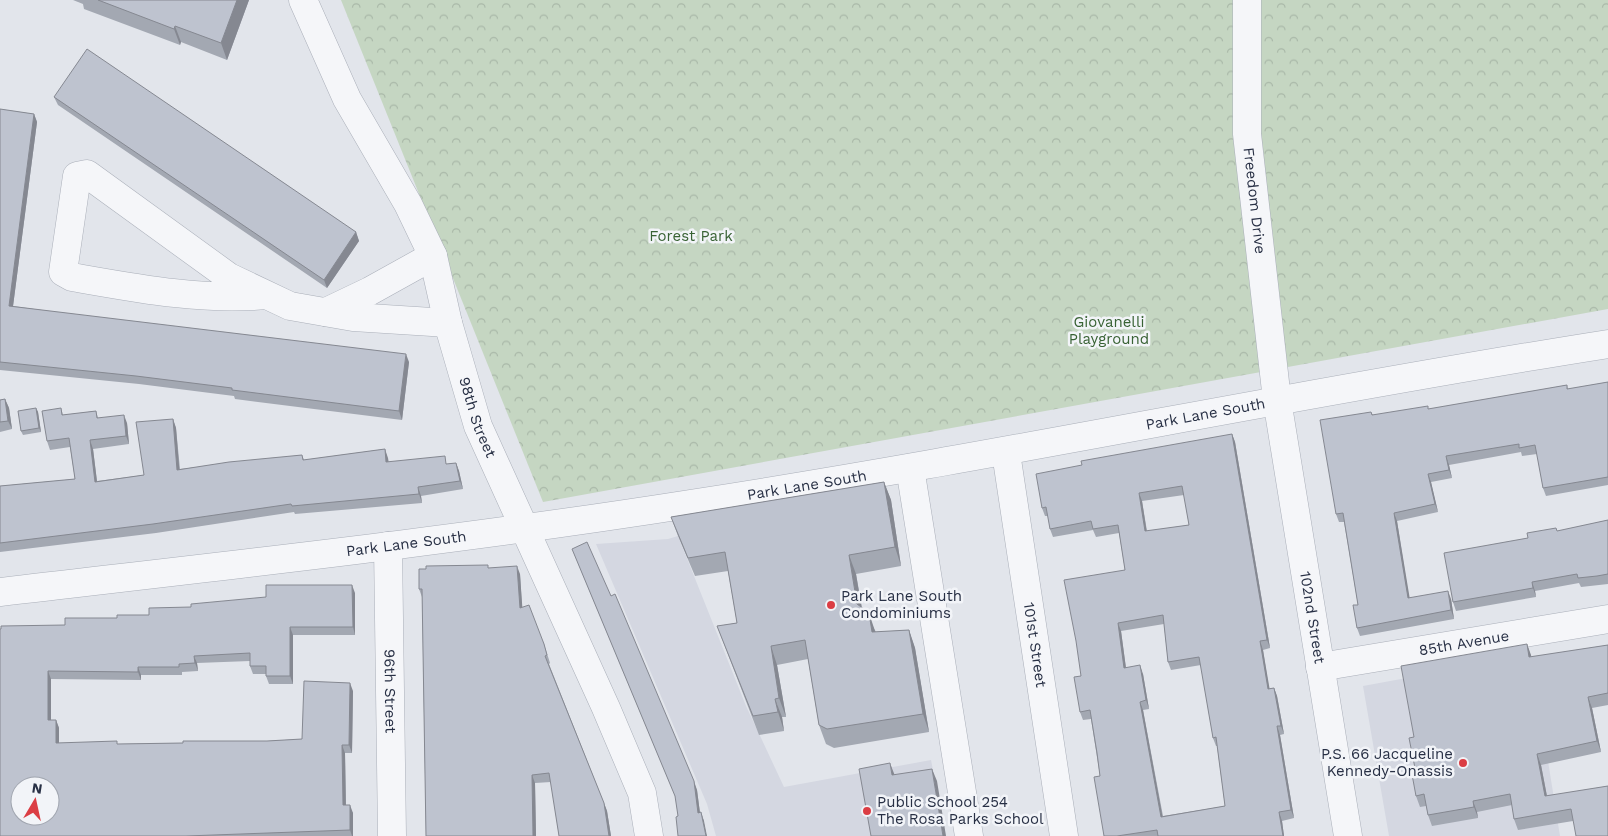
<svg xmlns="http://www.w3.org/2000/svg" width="1608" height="836" viewBox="0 0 1608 836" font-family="'Work Sans',sans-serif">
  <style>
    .built { fill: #d4d7e1 }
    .park { fill: url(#park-crowns) }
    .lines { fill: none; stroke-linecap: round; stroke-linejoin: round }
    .minor-casing { stroke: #aaafb9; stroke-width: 29 }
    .minor { stroke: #f5f6f9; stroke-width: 28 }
    .wall { fill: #a3a8b2; fill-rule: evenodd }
    .shaded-wall { fill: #858891 }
    .building { fill: #bec3cf; stroke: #858891; fill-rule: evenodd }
    .poi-dot { fill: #db3d44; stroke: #f2f4f8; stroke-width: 2 }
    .labels { text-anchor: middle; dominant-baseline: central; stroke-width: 5; stroke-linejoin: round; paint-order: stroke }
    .street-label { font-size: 15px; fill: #283045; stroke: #f2f4f8 }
    .park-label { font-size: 15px; fill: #386234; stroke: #f2f4f8 }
    .poi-label { font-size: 15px; fill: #283045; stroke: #f2f4f8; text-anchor: start }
  </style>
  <defs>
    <pattern id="park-crowns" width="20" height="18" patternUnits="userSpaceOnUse" patternTransform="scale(1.25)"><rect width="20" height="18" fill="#c5d6c2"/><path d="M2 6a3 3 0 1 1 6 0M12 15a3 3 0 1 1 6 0" fill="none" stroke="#a9b8a8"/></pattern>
  </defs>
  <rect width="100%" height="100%" fill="#e2e5eb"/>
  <path class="built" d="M678 536 746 706 784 787 931 760 946 836H716L707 804 596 544 668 539Z
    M1531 655 1560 836H1389L1363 686Z"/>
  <path class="park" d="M341 0H1608V309L543 502Z"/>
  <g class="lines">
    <defs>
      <g id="minor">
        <path id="s1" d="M303 0 347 99 408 204 433 256 448 323 478 426 606 708 642 793 649 836"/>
        <path id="s2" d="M1247 0V134L1277 400 1348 836"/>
        <path d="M266 295C201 301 135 288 72 277L63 272 77 176 87 174 229 277 290 306 353 317 448 323"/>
        <path d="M326 312 370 291 433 256"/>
        <path id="s3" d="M1006 453 1064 836"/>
        <path d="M910 468 969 836"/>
        <path id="s4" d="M388 546 392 836"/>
        <path id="s5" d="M0 592C230 565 461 540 690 504 997 457 1301 392 1608 344"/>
        <path id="s6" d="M1320 667 1608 619"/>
      </g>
    </defs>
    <use href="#minor" class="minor-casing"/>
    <use href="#minor" class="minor"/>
  </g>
  <path class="wall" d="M73 0H249L227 60 181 42 180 45 84 9 83 4Z
    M54 97 356 232 359 241 327 288 58 105Z
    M0 109 34 114 37 122 13 306 409 362 402 420 235 399 234 396 139 384 0 370Z
    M1608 382V485L1546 496 1543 488 1537 454 1522 456 1521 452 1449 465 1452 478 1431 482 1438 512 1397 521 1409 598 1451 599 1454 619 1360 636 1357 628 1358 605 1344 522H1339L1336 514 1371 412 1373 415 1429 409 1567 385 1568 389Z
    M5 399 9 408 12 429 0 432V400Z
    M36 408 38 412 41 432 23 435 21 431Z
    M61 408 63 415 96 411 98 418 127 423 129 444 93 449 97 481 144 475 173 419 176 428 180 469 302 455 304 460 385 449 388 462 448 464 456 463 459 471 463 489 421 496 422 503 295 514 294 512 156 533 0 552V486L75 479 70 447 50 450 47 441Z
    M1232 434 1235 442 1270 648 1263 650 1269 689 1274 688 1277 696 1284 734 1280 735 1294 818 1282 821 1284 836H1104L1100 776 1091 719 1083 720 1080 712 1081 676 1125 570 1119 533 1096 537 1093 530 1053 537 1050 529 1048 516H1045L1042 508ZM1184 495 1189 525 1147 531 1142 501ZM1164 624 1168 662 1171 670 1201 665 1213 738 1216 746H1217L1225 806 1163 816 1143 710 1149 709 1143 674 1126 668 1121 631Z
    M884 482 891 500 901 566 856 574 862 607 876 632 909 630 915 648 929 732 834 748 826 744 819 725 808 659 777 665 786 717H782L784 731 759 735 717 626 737 623 728 571 695 576 678 536 671 517Z
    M1608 520V584L1581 587 1579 583 1535 591 1536 597 1456 611 1453 602 1528 538Z
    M572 549 697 790 700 813 704 821 678 816 676 798Z
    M489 568 520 574 522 607 544 644 550 663 549 664 607 811 611 836H559L551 782 535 783 536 836H426L422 597 419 589 426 569Z
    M355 593V635H293V684H269L266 676V674H253L250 666V661L197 663 198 671 182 672V675H141V680L51 679V720H56L59 728V743L118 744 183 743 267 741 302 739 353 691 352 753H345L346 805 353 813V836H0V629L65 625 149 615 191 607Z
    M1527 644 1531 657 1608 645V705L1592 708 1601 752 1541 765 1547 796 1608 786 1573 821 1518 830 1514 819 1512 805 1477 812 1478 818 1432 826 1428 815 1426 806 1420 807 1416 796 1414 737Z"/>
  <path class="shaded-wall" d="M237 0H249L227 60 221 43Z
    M175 26 181 42 180 45 174 29Z
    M34 114 37 122 12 314 9 306Z
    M356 232 359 241 327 288 324 280Z
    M406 354 409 362 402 420 399 411Z
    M5 399 9 408 12 429 8 421Z
    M36 408 38 412 41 432 39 428Z
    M124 415 127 423 129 444 126 436Z
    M173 419 176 428 180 478 177 470Z
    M1232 434 1235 442 1270 648 1267 640Z
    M90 440 93 449 98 490 95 482Z
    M385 449 388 458 390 470 386 462Z
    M1446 456 1449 465 1452 478 1449 470Z
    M456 463 459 471 463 489 460 481Z
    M1428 474 1431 482 1438 512 1435 504Z
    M884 482 891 500 901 566 895 547Z
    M418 487 421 496 422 503 419 494Z
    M1139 493 1142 501 1148 540 1145 531Z
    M1394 513 1397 521 1411 606 1408 598Z
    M849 555 856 574 864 623 857 604Z
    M517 566 520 574 523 617 520 608Z
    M1532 582 1535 591 1536 597 1533 588Z
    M352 585 355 593V635L353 627Z
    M1448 591 1451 599 1454 619 1451 610Z
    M869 613 875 631 879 651 872 632Z
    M1118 623 1121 631 1127 676 1124 668Z
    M290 627 293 635V684L290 676Z
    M909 630 915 648 929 732 923 714Z
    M1260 641 1263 650 1271 697 1268 689Z
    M1527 644 1531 655 1533 668 1529 657Z
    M771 646 777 665 786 717 779 698Z
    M194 656 197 663 198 671 195 663Z
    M1140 665 1143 674 1149 709 1146 700Z
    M138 667 141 675V680L138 672Z
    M48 671 51 679V728L48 720Z
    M350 683 353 691 352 753 349 745Z
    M1274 688 1277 696 1284 734 1281 726Z
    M1588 697 1592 708 1601 752 1597 741Z
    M775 699 782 717 784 731 778 712Z
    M1140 702 1143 710 1164 825 1161 817Z
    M56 720 59 728V751L56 743Z
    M1277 726 1280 735 1294 818 1291 810Z
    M342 745 345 753 346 813 343 805Z
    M1537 754 1541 765 1549 807 1545 796Z
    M890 763 895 776 892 775Z
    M932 769 937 781 946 836H943Z
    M532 775 535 783 536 836H533Z
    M694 781 697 790 701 821 698 813Z
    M1473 801 1477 812 1478 818 1474 807Z
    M604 803 607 811 611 836H609Z
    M350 805 353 813V836H352L350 830Z
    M701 812 704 821 707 836H706Z
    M1279 812 1282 821 1284 836H1283Z"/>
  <path class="building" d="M98 0H237L221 43 175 26 174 29Z
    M87 49 356 232 324 280 54 97Z
    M0 109 34 114 9 306 406 354 399 411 232 390V388L136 376 0 362Z
    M1608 382V477L1543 488 1535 445 1519 448V444L1446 456 1449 470 1428 474 1435 504 1394 513 1408 598 1448 591 1451 610 1357 628 1353 605H1358L1343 513 1336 514 1320 420 1371 412 1372 415 1428 406V409L1567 385V389Z
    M5 399 8 421 0 422V400Z
    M36 408 39 428 21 431 18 411Z
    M61 408 62 415 96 411 97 418 124 415 126 436 90 440 95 482 144 475 136 422 173 419 177 470 229 462 302 455 303 460 385 449 386 462 445 456 446 464 456 463 460 481 418 487 419 494 292 506 291 504 153 524 0 543V486L75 479 69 438 47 441 42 411Z
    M1232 434 1267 640 1260 641 1268 689 1274 688 1281 726H1277L1291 810 1279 812 1283 836H1158L1157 830 1117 836H1104L1094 777 1100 776 1097 753 1090 710 1080 712 1074 677 1081 676 1076 641 1064 580 1125 570 1118 525 1093 529 1091 521 1050 529 1046 507 1042 508 1036 474 1082 465 1081 461ZM1182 486 1189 525 1145 531 1139 493ZM1163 615 1168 662 1199 657 1213 738 1216 737 1225 806 1161 817 1140 702 1146 700 1140 665 1124 668 1118 623Z
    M884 482 895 547 849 555 857 604 869 613 872 632 909 630 923 714 827 729 819 725 805 640 771 646 779 698 775 699 778 712 753 716 717 626 737 623 725 552 688 558 671 517Z
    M1608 520V574L1597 576 1578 578 1577 574 1532 582 1533 588 1453 602 1444 553 1528 538 1527 533 1556 528 1557 531Z
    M587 542 611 596 615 594 694 781 698 813 701 812 706 836H678L676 817 678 816 675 796 572 549Z
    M488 565V568L517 566 520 608 529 605 544 644 547 655 545 656 604 803 609 836H559L549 773 532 775 533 836H426L422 589H419V569H426V566Z
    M266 585H352L353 627H290V676H266V666H250V653L194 656 195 663 179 664V667H138V672L48 671V720H56V743L117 741V744L183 743V741H267L302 739 304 681 350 683 349 745H342L343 805H350V830L186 836H0V629H1V626L65 625V618H117V615H149V608L191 607V604L266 597ZM20 786H50V816H20Z
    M1527 644 1529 657 1608 645V693L1588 697 1597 741 1537 754 1545 796 1608 786V836H1576L1571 809 1514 819 1510 794 1473 801 1474 807 1428 815 1424 794 1416 796 1411 769 1415 768 1409 738 1414 737 1401 666Z
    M890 763 892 775 932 769 943 836H871L859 769Z"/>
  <g class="poi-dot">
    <circle cx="831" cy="605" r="5"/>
    <circle cx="1463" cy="763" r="5"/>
    <circle cx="867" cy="811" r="5"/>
  </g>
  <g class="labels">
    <g class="street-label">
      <text stroke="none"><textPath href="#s2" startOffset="201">Freedom Drive</textPath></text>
      <text stroke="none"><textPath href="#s5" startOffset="1219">Park Lane South</textPath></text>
      <text stroke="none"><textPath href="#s1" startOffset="455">98th Street</textPath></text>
      <text stroke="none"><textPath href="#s5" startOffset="814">Park Lane South</textPath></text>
      <text stroke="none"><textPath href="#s5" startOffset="409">Park Lane South</textPath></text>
      <text stroke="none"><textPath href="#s2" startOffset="622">102nd Street</textPath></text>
      <text stroke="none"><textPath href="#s6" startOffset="146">85th Avenue</textPath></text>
      <text stroke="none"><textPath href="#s3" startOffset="194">101st Street</textPath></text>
      <text stroke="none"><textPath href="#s4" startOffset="145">96th Street</textPath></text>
    </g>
    <g class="park-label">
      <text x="691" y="236">Forest Park</text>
      <text x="1109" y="322">Giovanelli<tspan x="1109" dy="17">Playground</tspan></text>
    </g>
    <g class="poi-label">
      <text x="841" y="596">Park Lane South<tspan x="841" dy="17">Condominiums</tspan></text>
      <text x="1453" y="754" text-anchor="end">P.S. 66 Jacqueline<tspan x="1453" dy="17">Kennedy-Onassis</tspan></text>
      <text x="877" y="802">Public School 254<tspan x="877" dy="17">The Rosa Parks School</tspan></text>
    </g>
  </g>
  <g transform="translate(35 801) rotate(9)"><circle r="24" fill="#f2f4f8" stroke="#a1a6b0"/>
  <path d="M0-4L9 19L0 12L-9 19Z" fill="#db3d44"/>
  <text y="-8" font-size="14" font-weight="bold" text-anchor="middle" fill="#283045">N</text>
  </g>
</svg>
